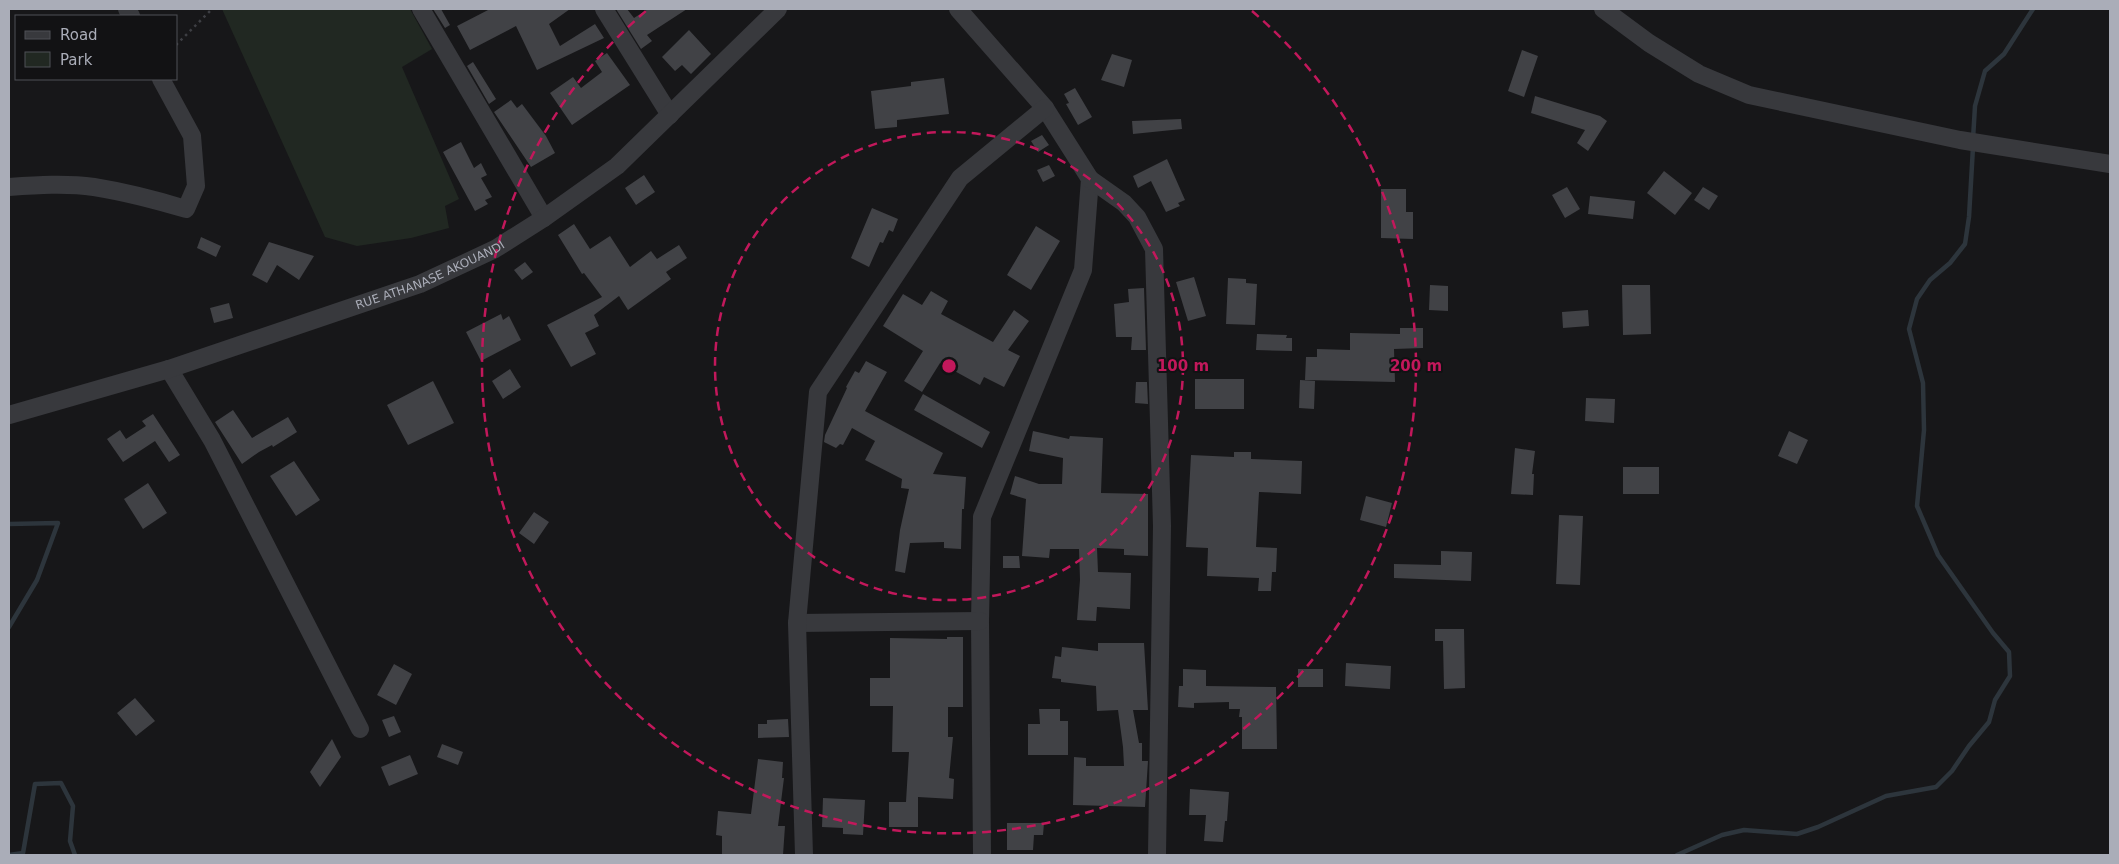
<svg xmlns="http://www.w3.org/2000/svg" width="2119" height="864" viewBox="0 0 2119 864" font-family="'DejaVu Sans',sans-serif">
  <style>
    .green { fill: #212822 }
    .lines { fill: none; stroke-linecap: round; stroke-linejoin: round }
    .stream { stroke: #2d353c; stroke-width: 4.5 }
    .building { fill: #414246 }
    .path { stroke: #3e3f44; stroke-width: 2.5; stroke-dasharray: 2.5 4; stroke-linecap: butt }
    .minor { stroke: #38393d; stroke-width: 18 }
    .ring { fill: none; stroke: #c2185b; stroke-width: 2.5; stroke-dasharray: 9 6 }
    .labels { text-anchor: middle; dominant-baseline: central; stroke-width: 4; stroke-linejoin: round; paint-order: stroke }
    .street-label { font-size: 12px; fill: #aaadb8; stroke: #121214 }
    .centre { fill: #c2185b; stroke: #121214; stroke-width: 2.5 }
    .ring-label { font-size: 15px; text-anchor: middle; font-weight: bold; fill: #c2185b; stroke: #121214; stroke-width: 4; stroke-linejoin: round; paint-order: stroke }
  </style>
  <rect width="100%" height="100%" fill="#171719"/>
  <path class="green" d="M222 9H410L432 49 402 67 459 199 445 206 449 228 411 238 357 246 325 237Z"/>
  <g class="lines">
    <path class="stream" d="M1973 139 1975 106 1985 71 2004 54 2033 9
      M9 524 58 523 37 580 9 627
      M9 855 23 853 35 784 61 783 73 806 70 841 75 855
      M1677 855 1722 835 1744 830 1797 834 1818 827 1886 796 1936 787 1952 771 1969 746 1989 722 1995 700 2010 676 2009 652 1993 633 1938 555 1917 506 1924 430 1923 383 1909 329 1917 299 1930 280 1950 263 1965 244 1969 217 1973 147"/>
  </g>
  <path class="building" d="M433 9H441L450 25 445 28Z
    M490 9H570L549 24 560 46 595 24 604 38 537 70 516 26 470 50 457 26Z
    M616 9H627L634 18 648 9H687L647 35 652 41 641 49Z
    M689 30 711 54 691 74 682 65 675 71 662 57Z
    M1522 50 1538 56 1524 97 1508 91Z
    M607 53 630 85 572 125 550 93 573 77 581 88 602 72 595 61Z
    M1112 54 1132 60 1124 87 1101 80Z
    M473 62 496 99 489 104 467 66Z
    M944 78 949 114 897 120V127L875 129 871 91 911 86V82Z
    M1075 88 1092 117 1078 125 1066 104 1069 103 1064 94Z
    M1535 96 1600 116 1607 121 1588 151 1577 143 1585 130 1531 113Z
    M511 100 517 108 522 104 546 136 555 153 531 167 494 112Z
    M1181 119 1182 129 1133 134 1132 121Z
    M1042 135 1049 145 1038 152 1031 141Z
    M461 142 474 168 481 163 487 175 481 178 492 197 485 200 488 204 475 211 443 152Z
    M1167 159 1185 200 1178 203 1180 206 1166 212 1151 181 1138 188 1133 176Z
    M1049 165 1055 176 1043 182 1037 170Z
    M1664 171 1692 193 1675 215 1647 193Z
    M644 175 655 192 636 205 625 188Z
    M1567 187 1580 209 1565 218 1552 195Z
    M1703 187 1718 196 1709 210 1694 200Z
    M1381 189H1406V212H1413V239L1381 238Z
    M1590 196 1635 201 1633 219 1588 214Z
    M872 208 898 219 893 232 889 230 883 243 880 242 869 267 851 258Z
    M574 224 590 249 610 236 630 267 651 251 657 259 679 245 687 258 666 272 671 279 628 310 619 296 594 315 599 326 585 333 596 354 571 367 547 325 602 297 584 273 582 274 558 235Z
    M1036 226 1060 241 1031 290 1007 275Z
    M201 237 221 246 216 257 197 248Z
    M269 242 314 256 299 280 277 265 267 283 252 275Z
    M525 262 533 272 522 280 514 270Z
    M1194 277 1206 316 1188 321 1176 282Z
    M1228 278 1246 279V283L1257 284 1255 325 1226 324Z
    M1430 285 1448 286V311L1429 310Z
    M1622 285H1650L1651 334 1623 335Z
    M1144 288 1146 350H1131L1132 337H1116L1114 304 1129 302 1128 289Z
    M931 291 948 301 941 314 993 342 1014 310 1029 321 1008 350 1020 356 1004 387 984 377 980 385 940 363 922 392 904 381 923 351 883 326 903 294 922 305Z
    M229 303 233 318 214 323 210 308Z
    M1588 310 1589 326 1563 328 1562 312Z
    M501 314 503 320 509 316 521 340 481 361 466 332Z
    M1400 328H1423V348L1394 349 1395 382 1305 380 1306 357H1317V349L1350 350V333L1400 334Z
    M1257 334 1287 335 1286 338H1292V351L1256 350Z
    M866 361 887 372 865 411 943 453 933 474 966 477 964 509H962L961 549 944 548V542L910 543 905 573 895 571 900 530 909 489 901 488 902 479 865 460 875 441 852 428 843 445 840 444 836 448 824 442 825 435 847 388 846 387 855 371 859 373Z
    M510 369 521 387 503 399 492 381Z
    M1195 379H1244V409H1195Z
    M1300 380 1315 381 1314 409 1299 408Z
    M433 381 454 423 408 445 387 405Z
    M1136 382H1147L1148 404 1135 403Z
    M923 394 990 432 982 448 914 410Z
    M1586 398 1615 399 1614 423 1585 421Z
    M233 410 252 438 288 417 297 432 273 447 272 445 259 452 242 464 215 422Z
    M153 414 180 455 169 462 155 441 123 462 107 439 120 430 126 439 146 426 142 421Z
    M1033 431 1069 439 1070 436 1103 438 1101 493 1148 494V556L1124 555V549L1097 548 1098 572 1131 573 1130 609 1097 607 1096 621 1077 620 1080 580 1079 549H1050L1049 558 1022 556 1026 499 1010 494 1015 476 1039 484H1062L1063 458 1029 451Z
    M1789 431 1808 440 1797 464 1778 456Z
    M1515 448 1535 451 1532 474H1534L1533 495 1511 494Z
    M1234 452H1251V459L1302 461 1301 494 1259 492 1256 547 1277 548 1276 572H1272L1271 591H1258L1259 578 1207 576 1208 548 1186 547 1191 455 1234 457Z
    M294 461 320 500 296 516 270 476Z
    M1623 467H1659V494H1623Z
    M148 483 167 513 143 529 124 499Z
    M1366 496 1392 503 1386 527 1360 520Z
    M534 512 549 522 534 544 519 533Z
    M1559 515 1583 516 1580 585 1556 584Z
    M1441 551 1472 552 1471 581 1394 578V564L1441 565Z
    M1003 556H1019L1020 568H1003Z
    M1435 629H1464L1465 688 1444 689 1443 641H1435Z
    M947 637H963V707H948V737H953L949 778 954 779 953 799 918 797V827H889V802H906L909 752H892L893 706H870V678H890V638L947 639Z
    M1098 643H1144L1148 710H1133L1139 743H1142V761H1148L1145 807 1073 805 1074 757 1086 758V766H1124L1123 747 1118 710 1097 711 1096 686 1061 682V679L1052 678 1055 656 1061 657 1062 647 1098 651Z
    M1346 663 1391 666 1390 689 1345 686Z
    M394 664 412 674 396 705 377 695Z
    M1183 669 1206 670V686L1276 687 1277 749H1242V717H1239L1240 709H1229V702L1194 703V708L1178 707 1179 686H1183Z
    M1298 669H1323V687H1298Z
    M135 698 155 721 136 736 117 713Z
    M1039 709H1060V721H1068V755H1028V724H1040Z
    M394 716 401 732 389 737 382 720Z
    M788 719 789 737 758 738V724H767V720Z
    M332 739 341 757 320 787 310 772Z
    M442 744 463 752 458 765 437 757Z
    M410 755 418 774 389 786 381 767Z
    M758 759 783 762 782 778H784L778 826H785L783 855H722V836L716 835 718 811 751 814Z
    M1190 789 1229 792 1227 821H1225L1223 842 1204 841 1206 815H1189Z
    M823 798 865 800 863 835 843 834V828L822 827Z
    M1007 823H1044L1043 835H1034L1033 850H1007Z"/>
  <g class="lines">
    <path class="path" d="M176 45 212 9"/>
    <g class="minor">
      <path d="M127 9 131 16"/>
      <path d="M421 9 544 218"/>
      <path d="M604 9 670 115"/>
      <path d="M958 9 1045 108 1090 179 1083 270 982 517 980 621 982 855"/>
      <path d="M1603 9 1649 43 1699 74 1749 95 1960 140 2110 164"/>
      <path d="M1090 179 1124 203 1137 217 1154 249 1162 526 1157 855"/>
      <path d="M9 187C37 185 66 183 94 187 125 192 156 200 186 209L196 186 192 136 161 79"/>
      <path d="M169 369 212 440 360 729"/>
      <path id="s1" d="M9 415 169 369 420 284 495 249 544 218 617 166 778 9"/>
      <path d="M797 623 980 621"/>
      <path d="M804 855 797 623 818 392 960 178 1045 108"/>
    </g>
  </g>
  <g class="ring">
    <circle cx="949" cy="366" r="234"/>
    <path d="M1252 11A467 467 0 1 1 646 11"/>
  </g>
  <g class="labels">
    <g class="street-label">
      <text stroke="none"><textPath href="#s1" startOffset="444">RUE ATHANASE AKOUANDI</textPath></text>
    </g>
  </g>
  <circle cx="949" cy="366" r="8" class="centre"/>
  <g class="ring-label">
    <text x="1183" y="371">100 m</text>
    <text x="1416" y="371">200 m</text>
  </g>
  <rect width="2119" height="864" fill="none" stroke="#aaadb8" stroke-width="20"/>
  <rect x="15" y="15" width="162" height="65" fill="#121214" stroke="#4f5056"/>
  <rect x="25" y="31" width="25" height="8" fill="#38393d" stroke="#4f5056"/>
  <text x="60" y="40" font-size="15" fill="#aaadb8">Road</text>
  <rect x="25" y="52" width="25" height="15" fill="#212822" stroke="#4f5056"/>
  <text x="60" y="65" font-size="15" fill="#aaadb8">Park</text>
</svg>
